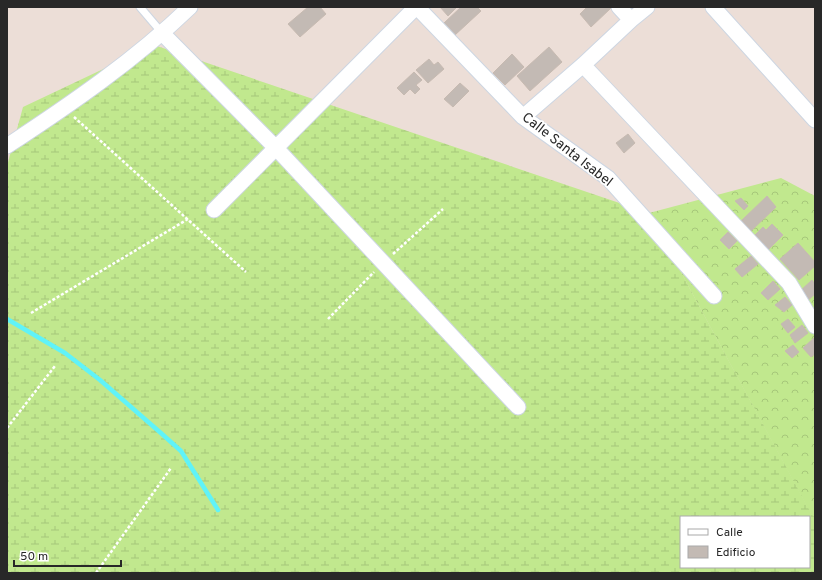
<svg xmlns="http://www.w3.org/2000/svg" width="822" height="580" viewBox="0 0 822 580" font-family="Overpass,sans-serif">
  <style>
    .forest { fill: url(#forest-crowns) }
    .wetland { fill: url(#wetland-marsh); fill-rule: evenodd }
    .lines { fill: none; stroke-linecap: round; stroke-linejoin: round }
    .stream { stroke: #60f3f8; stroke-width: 4.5 }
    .building { fill: #c3bab4; stroke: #c7bab1 }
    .service-casing { stroke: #cdd6e2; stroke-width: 9 }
    .minor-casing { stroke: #cdd6e2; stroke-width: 17 }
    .path { stroke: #fff; stroke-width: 2.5; stroke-dasharray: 3 2; stroke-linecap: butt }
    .service { stroke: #fff; stroke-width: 7 }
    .minor { stroke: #fff; stroke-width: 15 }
    .labels { text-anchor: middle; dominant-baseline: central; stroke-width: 3.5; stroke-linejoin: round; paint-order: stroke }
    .street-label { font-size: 14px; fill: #282828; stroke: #fff }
  </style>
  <defs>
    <pattern id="forest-crowns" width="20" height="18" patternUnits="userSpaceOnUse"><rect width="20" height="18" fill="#c1e88e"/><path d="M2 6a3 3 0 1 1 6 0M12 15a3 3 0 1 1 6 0" fill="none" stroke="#a6c77a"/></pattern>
    <pattern id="wetland-marsh" width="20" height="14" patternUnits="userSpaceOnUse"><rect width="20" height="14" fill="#c1e88e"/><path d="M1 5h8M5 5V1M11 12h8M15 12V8" fill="none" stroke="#a6c77a"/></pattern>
  </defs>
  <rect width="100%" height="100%" fill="#ecded7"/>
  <path class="forest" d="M781 178 815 196V517L812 516 649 213Z"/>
  <path class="wetland" d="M154 45 649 213 812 515 815 517V573H7V166L23 107ZM681 517H809V567H681Z"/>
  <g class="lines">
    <path class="stream" d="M7 319 65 353 100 380 162 434 181 451 218 510"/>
  </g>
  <path class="building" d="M308 7H320L326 14 300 37 288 24Z
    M440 7H457L448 16Z
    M461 7H477L481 11 455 35 444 23Z
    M587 7H610L611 8 591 27 580 14Z
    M549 47 562 62 530 91 517 76Z
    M512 54 524 67 505 85 493 73Z
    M429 59 434 65 438 62 444 69 428 83 416 70Z
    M414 72 422 80 416 85 420 89 415 94 410 89 404 95 397 88Z
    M460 83 469 91 453 107 444 99Z
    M628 134 635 143 624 153 616 143Z
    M767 196 776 207 750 232 740 222Z
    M741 198 748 206 744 210 735 201Z
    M772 224 783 235 767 251 753 237 763 227 766 230Z
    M728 232 737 241 729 249 720 240Z
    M798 243 815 262V266L799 280 780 259Z
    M751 256 758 264 742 277 735 269Z
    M812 280 815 284V294L807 301 799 292Z
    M773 281 780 289 768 300 761 293Z
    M785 297 792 305 784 312 775 305Z
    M788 319 795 327 788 333 781 324Z
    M802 325 808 333 795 343 790 335Z
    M815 337V354L811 357 803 348Z
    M793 345 799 352 792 358 785 351Z"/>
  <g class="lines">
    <defs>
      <path id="service" d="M140 7 163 34"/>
      <path id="minor" d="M417 7 523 117 608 178 714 296
        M619 7 631 20
        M713 7 815 120
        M163 34 276 148 518 407
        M583 65 789 283 815 326
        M523 117 583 65 631 20 647 7
        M7 146C71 104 135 60 190 7
        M214 210 416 7"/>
    </defs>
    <use href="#service" class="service-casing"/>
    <use href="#minor" class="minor-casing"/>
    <path class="path" d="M74 117 246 272
      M393 254 443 209
      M31 313 188 219
      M328 319 374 272
      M7 428 55 366
      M96 573 171 468"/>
    <use href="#service" class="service"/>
    <use href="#minor" class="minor"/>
  </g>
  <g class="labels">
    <g class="street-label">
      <text transform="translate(567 150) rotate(38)">Calle Santa Isabel</text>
    </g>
  </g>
  <rect width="822" height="580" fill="none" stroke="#282828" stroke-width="16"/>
  <rect x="680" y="516" width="130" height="52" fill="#ffffff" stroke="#a9a9a9"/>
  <rect x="688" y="529" width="20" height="6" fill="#ffffff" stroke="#a9a9a9"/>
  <text x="716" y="536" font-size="12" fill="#282828">Calle</text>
  <rect x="688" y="546" width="20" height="12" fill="#c3bab4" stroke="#a9a9a9"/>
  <text x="716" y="556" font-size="12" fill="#282828">Edificio</text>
  <path d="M14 560v6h107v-6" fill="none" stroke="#282828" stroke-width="2"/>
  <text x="20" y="560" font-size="12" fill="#282828" stroke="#ffffff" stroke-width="3" paint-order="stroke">50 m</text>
</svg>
